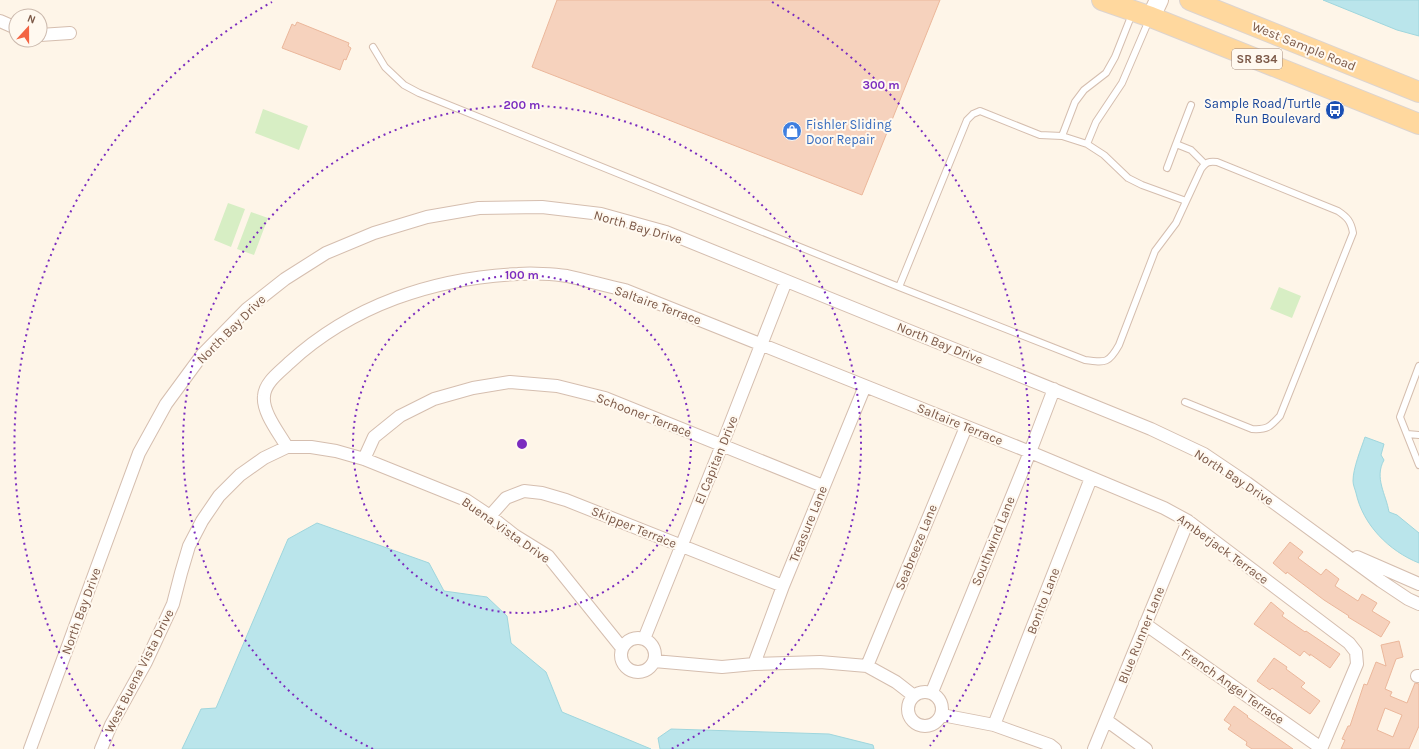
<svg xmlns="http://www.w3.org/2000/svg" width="1419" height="749" viewBox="0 0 1419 749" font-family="Karla,sans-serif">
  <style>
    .green { fill: #d7eec4 }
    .water { fill: #bae5eb; stroke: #9fd6dd }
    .building { fill: #f6d2bd; stroke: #ebb79b; fill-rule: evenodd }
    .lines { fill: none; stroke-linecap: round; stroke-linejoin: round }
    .lane-casing { stroke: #d5beaf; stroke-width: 8 }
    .street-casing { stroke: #d5beaf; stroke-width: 14 }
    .secondary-casing { stroke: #d8beab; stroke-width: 20 }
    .primary-casing { stroke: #ddd4cf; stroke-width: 22 }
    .lane { stroke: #fff; stroke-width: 6 }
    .street { stroke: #fff; stroke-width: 12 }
    .secondary { stroke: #fff; stroke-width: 18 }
    .primary { stroke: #ffd89e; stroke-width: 20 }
    .ring { fill: none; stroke: #7b2cbf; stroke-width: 2; stroke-dasharray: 2 4 }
    .labels { text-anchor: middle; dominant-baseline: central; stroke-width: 4; stroke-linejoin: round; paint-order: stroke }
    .shield { fill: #fff9f0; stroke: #a3897a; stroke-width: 1 }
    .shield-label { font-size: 12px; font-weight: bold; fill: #7c5948 }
    .street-label { font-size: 13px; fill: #7c5948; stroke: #fff9f0 }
    .transit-label { font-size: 13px; fill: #164399; stroke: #fff9f0; text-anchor: end }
    .shop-label { font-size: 13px; fill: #366cbe; stroke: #fff9f0; text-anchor: start }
    .centre { fill: #7b2cbf; stroke: #fff9f0; stroke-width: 2 }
    .ring-label { font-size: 12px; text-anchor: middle; font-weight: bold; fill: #7b2cbf; stroke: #fff9f0; stroke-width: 4; stroke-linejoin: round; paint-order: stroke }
  </style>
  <rect width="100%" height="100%" fill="#fef5e8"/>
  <path class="green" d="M263 109 308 126 299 150 255 133Z
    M228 203 245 209 231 247 214 240Z
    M251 212 268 218 254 255 237 249Z
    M1279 287 1301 296 1292 318 1270 309Z"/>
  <path class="water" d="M1323 0H1419V36L1397 30Z
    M1365 437 1384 444 1381 455 1384 460C1374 478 1386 494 1389 512L1397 515 1419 533V563C1389 551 1363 525 1356 493 1355 489 1353 485 1353 481 1353 468 1361 449 1365 437Z
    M317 523 429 563 444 591 487 597 507 616 511 643 546 672 562 712 651 749H182L201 709 216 708 288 539Z
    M671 729 829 734 873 745 874 749H660L658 738Z"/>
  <path class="building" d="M557 0H940L862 195 532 67Z
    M297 22 349 43 348 46 351 48 346 60 344 59 340 70 282 48 292 24 295 26Z
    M1290 542 1303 552 1298 558 1321 575 1326 569 1339 579 1335 586 1358 601 1362 594 1377 603 1372 611 1390 622 1381 637 1348 617 1349 616 1324 600 1287 572 1286 574 1273 563Z
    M1271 602 1284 613 1282 616 1305 632 1306 631 1340 654 1330 668 1310 654V656L1304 651 1300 656 1254 624Z
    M1399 641 1403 657 1396 659 1385 689 1392 692 1390 696 1407 703 1415 683 1419 684V726L1409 749H1341L1345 740 1342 739 1348 726H1350L1364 684 1367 685 1376 662 1386 666 1381 645ZM1385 708 1402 715 1393 737 1377 730Z
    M1274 658 1287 667 1286 669 1305 683 1301 687 1320 701 1310 714 1272 688 1270 690 1257 681Z
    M1234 706 1248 716 1247 717 1293 749H1252L1246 745 1247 742 1228 729 1231 725 1224 720Z"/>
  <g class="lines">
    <defs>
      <path id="lane" d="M373 47 385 67 404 85 419 93 899 287 1085 360C1106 363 1109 363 1119 345L1155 251 1176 223 1201 169C1206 162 1209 161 1217 162L1338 211C1347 217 1351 221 1353 233L1280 416C1270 427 1267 430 1252 429L1185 402
        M1062 136 1075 102 1084 90 1106 73 1115 57 1132 14
        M1087 144 1096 122 1122 83 1149 20
        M1176 144 1191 105
        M1167 168 1176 144 1191 150 1205 164
        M899 287 967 120 973 114 980 111 1040 135 1062 136 1087 144 1104 155 1128 178 1142 185 1186 201
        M1419 366 1400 417 1419 465
        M1407 434 1419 435"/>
      <path id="street" d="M0 21 16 28
        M40 35 70 33
        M287 447C279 433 262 412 264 396 265 382 280 372 289 363 352 305 434 278 518 274 531 273 554 274 567 276 586 280 606 286 625 290L1030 452 1164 508 1188 521 1349 643 1356 652 1357 664 1321 749
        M364 459 374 437 400 416 434 399 473 388 510 382 557 386 605 398 823 486
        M490 516 506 498 524 491 542 493 566 500 783 586
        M1357 557 1419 584
        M1145 624 1321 748
        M621 655a17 17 0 1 1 34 0a17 17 0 1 1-34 0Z
        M644 639 722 445 786 281
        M654 661 722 667 754 664 820 662 867 666 896 682 914 696
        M754 664 783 586 865 386
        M867 666 966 427
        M1417 676H1419
        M908 709a17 17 0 1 1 34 0a17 17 0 1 1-34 0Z
        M932 692 1030 452 1054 389
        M942 715 994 725 1050 745 1055 749
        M1106 720 1146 749
        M994 725 1091 478
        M30 749 139 453 166 404 202 355 247 309 285 279 326 253 374 233 427 217 479 208 542 207 601 214 666 232 1151 429 1204 454 1247 483 1381 581 1408 599 1419 604
        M101 749 111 725 146 662 173 604 181 573 189 546 202 521 219 496 240 475 264 458 287 447H311L336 451 364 459 466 500 490 516 514 535 548 556 622 648
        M1094 749 1188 521"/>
      <path id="secondary" d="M1151 17 1159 0"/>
      <path id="primary" d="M1102 0 1151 17 1419 124
        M1190 0 1419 92"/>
    </defs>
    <use href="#lane" class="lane-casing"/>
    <use href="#street" class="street-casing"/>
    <use href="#secondary" class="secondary-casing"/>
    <use href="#primary" class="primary-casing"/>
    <use href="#lane" class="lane"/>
    <use href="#street" class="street"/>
    <use href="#secondary" class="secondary"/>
    <use href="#primary" class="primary"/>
  </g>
  <g class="ring">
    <circle cx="522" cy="444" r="169"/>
    <path d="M373 749A339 339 0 1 1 671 749"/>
    <path d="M114 746A508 508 0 0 1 272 2M772 2A508 508 0 0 1 930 746"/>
  </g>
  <defs>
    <symbol id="bus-disc" viewBox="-11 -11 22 22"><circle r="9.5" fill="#1a4fb4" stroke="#fff9f0"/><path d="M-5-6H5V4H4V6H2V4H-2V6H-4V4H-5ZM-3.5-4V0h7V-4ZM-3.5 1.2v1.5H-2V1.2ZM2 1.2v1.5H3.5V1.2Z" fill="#fff"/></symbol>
    <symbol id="shop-disc" viewBox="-11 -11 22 22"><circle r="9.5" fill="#3f7fe0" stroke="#fff9f0"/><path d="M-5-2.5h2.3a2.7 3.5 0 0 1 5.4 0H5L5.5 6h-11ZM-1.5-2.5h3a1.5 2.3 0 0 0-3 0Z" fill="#fff"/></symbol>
  </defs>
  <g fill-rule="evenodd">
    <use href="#bus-disc" x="1324" y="99" width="22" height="22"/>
    <use href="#shop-disc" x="781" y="120" width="22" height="22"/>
  </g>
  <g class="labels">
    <rect class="shield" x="1232" y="49" width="50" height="20" rx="3"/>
    <g class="shield-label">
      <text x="1257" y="59">SR 834</text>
    </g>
    <g class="street-label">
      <text transform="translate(1304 46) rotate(22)">West Sample Road</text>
      <text transform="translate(638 227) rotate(16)">North Bay Drive</text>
      <text transform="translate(658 305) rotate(20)">Saltaire Terrace</text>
      <text transform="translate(231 329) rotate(-45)">North Bay Drive</text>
      <text transform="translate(940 343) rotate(22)">North Bay Drive</text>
      <text transform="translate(644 415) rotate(21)">Schooner Terrace</text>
      <text transform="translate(960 424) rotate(22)">Saltaire Terrace</text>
      <text transform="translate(716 460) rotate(-68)">El Capitan Drive</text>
      <text transform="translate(1234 477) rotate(33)">North Bay Drive</text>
      <text transform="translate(808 524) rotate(-68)">Treasure Lane</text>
      <text transform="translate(634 527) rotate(22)">Skipper Terrace</text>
      <text transform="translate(506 530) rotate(35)">Buena Vista Drive</text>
      <text transform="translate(993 541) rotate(-68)">Southwind Lane</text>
      <text transform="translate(916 547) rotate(-68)">Seabreeze Lane</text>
      <text transform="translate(1223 549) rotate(36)">Amberjack Terrace</text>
      <text transform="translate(1043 601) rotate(-69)">Bonito Lane</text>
      <text transform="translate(81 611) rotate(-70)">North Bay Drive</text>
      <text transform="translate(1141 635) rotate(-68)">Blue Runner Lane</text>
      <text transform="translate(139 671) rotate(-63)">West Buena Vista Drive</text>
      <text transform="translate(1233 686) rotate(35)">French Angel Terrace</text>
    </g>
    <g class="transit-label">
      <text x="1321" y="103">Sample Road/Turtle<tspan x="1321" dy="15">Run Boulevard</tspan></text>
    </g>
    <g class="shop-label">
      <text x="806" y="124">Fishler Sliding<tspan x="806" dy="15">Door Repair</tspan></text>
    </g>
  </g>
  <circle cx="522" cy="444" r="6" class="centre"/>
  <g class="ring-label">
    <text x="881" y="89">300 m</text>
    <text x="522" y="109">200 m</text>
    <text x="522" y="279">100 m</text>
  </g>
  <g transform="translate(28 28) rotate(21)"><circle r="19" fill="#fff9f0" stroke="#cbb9ad"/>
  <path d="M0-3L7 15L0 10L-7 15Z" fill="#f36443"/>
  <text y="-6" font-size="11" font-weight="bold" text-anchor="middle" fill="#7c5948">N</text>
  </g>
</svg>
